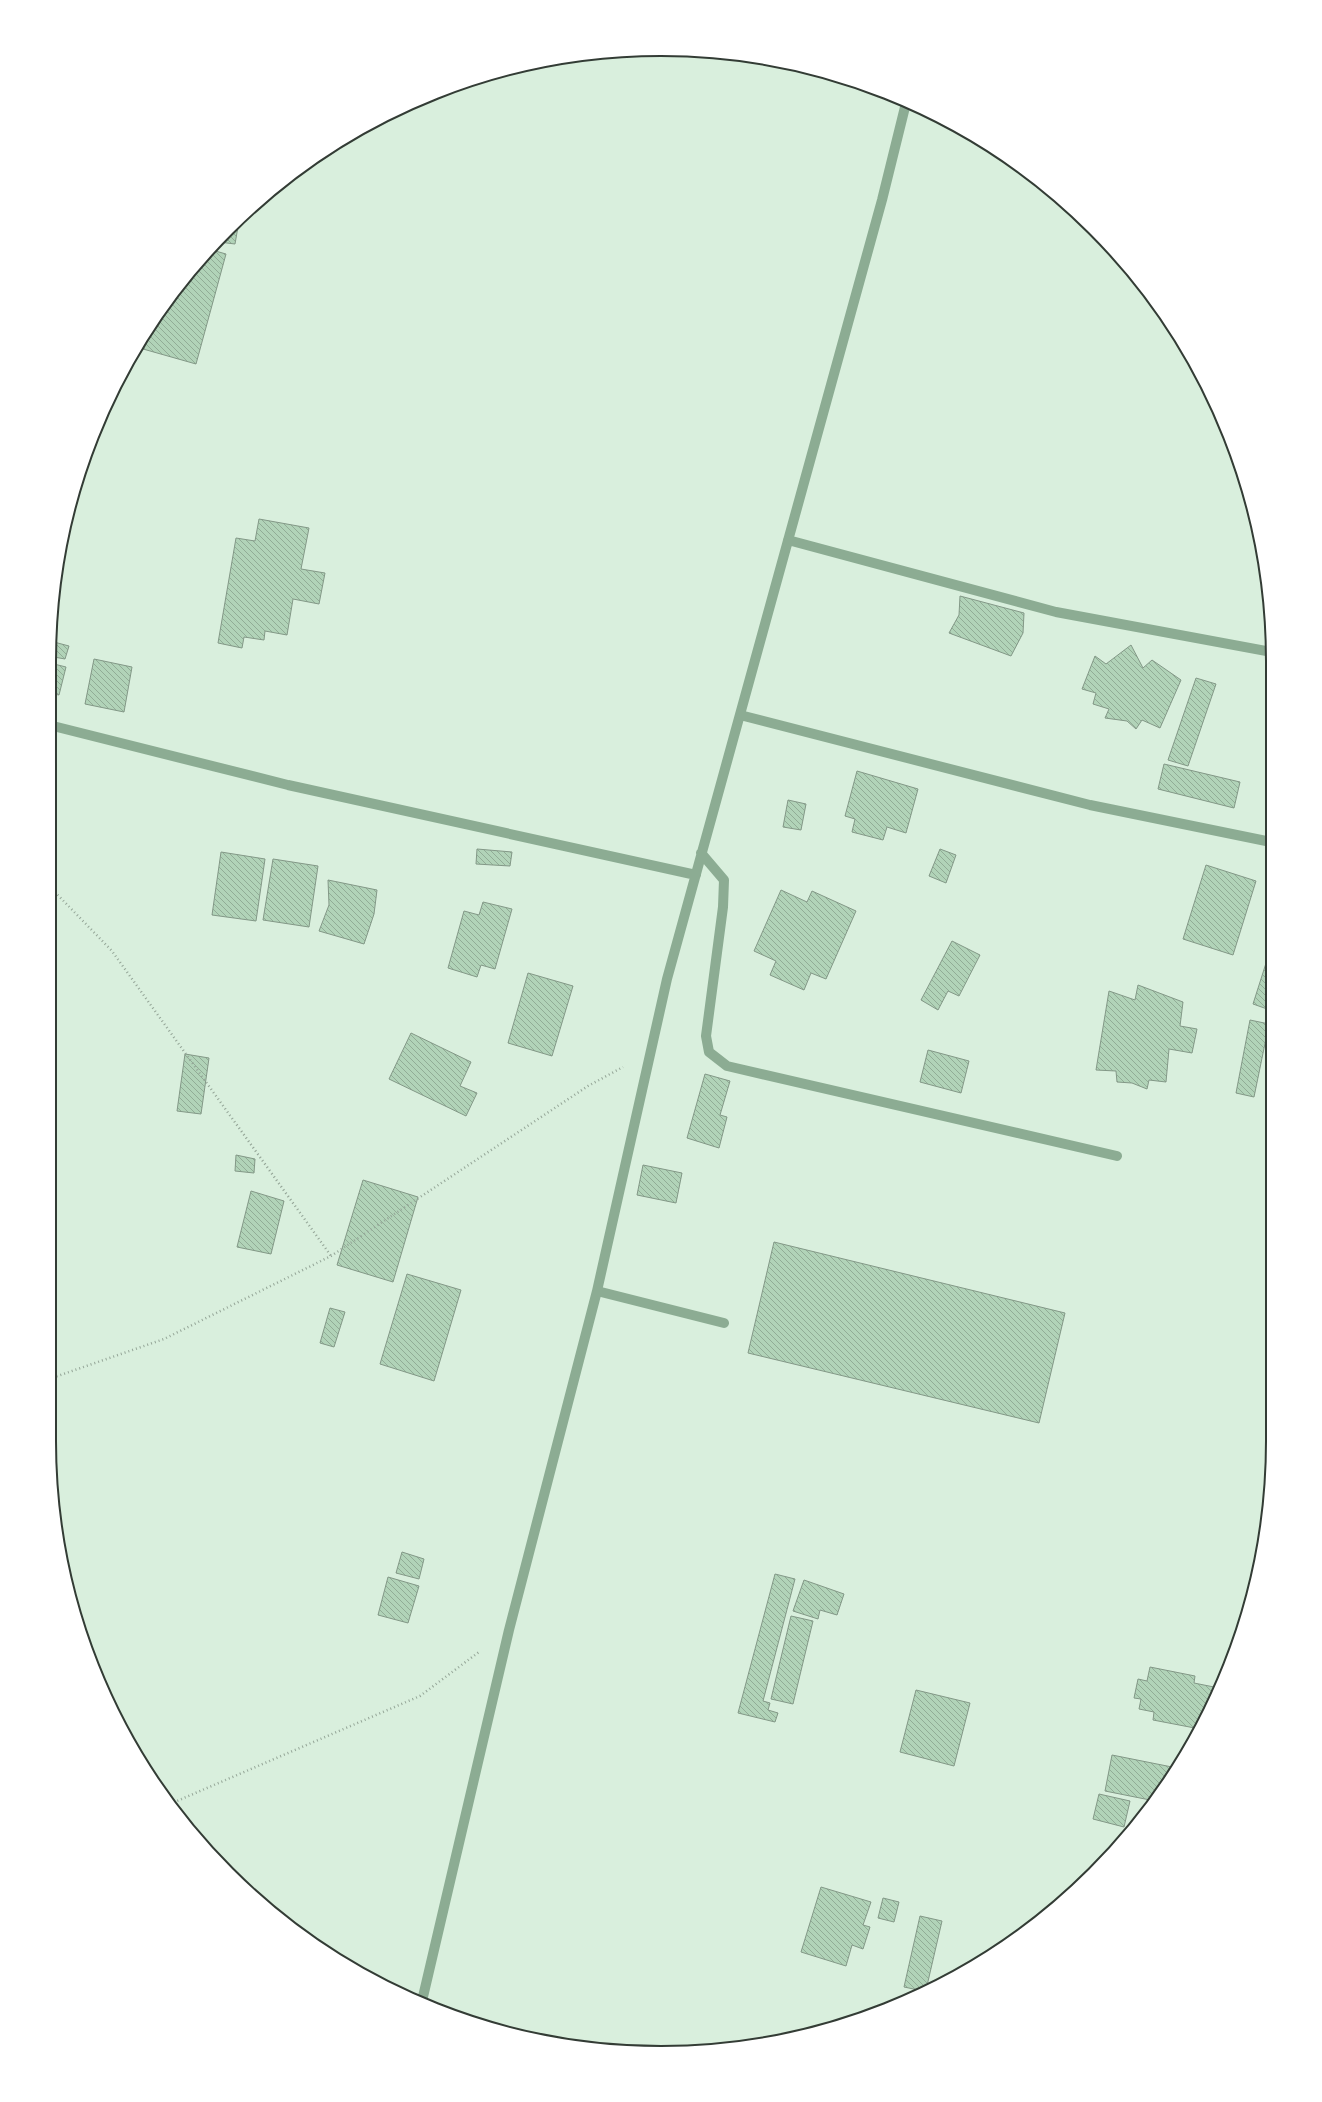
<svg xmlns="http://www.w3.org/2000/svg" width="1322" height="2102" viewBox="0 0 1322 2102" font-family="Manrope,sans-serif">
  <style>
    .building { fill: url(#building-back-hatch); stroke: #839887 }
    .lines { fill: none; stroke-linecap: round; stroke-linejoin: round }
    .path { stroke: #95a698; stroke-width: 2.5; stroke-dasharray: 1 3; stroke-linecap: butt }
    .minor { stroke: #8cac93; stroke-width: 10 }
    .rim { fill: none; stroke: #333c35; stroke-width: 2 }
  </style>
  <defs>
    <pattern id="building-back-hatch" width="6" height="6" patternUnits="userSpaceOnUse"><rect width="6" height="6" fill="#b1d3b8"/><path d="M-1 5l2 2M0 0l6 6M5-1l2 2" fill="none" stroke="#91ac96"/></pattern>
  </defs>
  <rect width="100%" height="100%" fill="#d9efdd"/>
  <path class="building" d="M239 221 235 244 219 242Z
    M212 250 226 254 196 364 136 347 176 288Z
    M259 519 309 528 301 569 325 573 319 604 293 599 287 635 265 631 264 640 244 637 242 648 218 643 236 538 255 541Z
    M960 596 1024 613 1023 633 1011 656 949 633 959 615Z
    M54 642 69 646 65 659 54 657Z
    M1131 645 1143 668 1152 660 1181 680 1160 728 1142 720 1136 729 1127 721 1105 718 1109 709 1093 704 1096 693 1082 689 1095 656 1106 664Z
    M94 659 132 667 124 712 85 704Z
    M54 664 66 667 59 695 54 694Z
    M1196 678 1216 684 1188 766 1168 760Z
    M1164 764 1240 782 1234 808 1158 789Z
    M857 771 918 789 906 833 887 827 883 840 852 832 855 819 845 816Z
    M788 800 806 804 801 830 783 827Z
    M477 849 512 852 510 866 476 864Z
    M940 849 956 855 946 883 929 876Z
    M221 852 265 859 256 921 212 915Z
    M273 859 318 866 309 927 263 920Z
    M1206 865 1256 881 1233 955 1183 939Z
    M328 880 377 890 374 914 364 944 319 931 329 905Z
    M781 890 807 902 812 891 856 911 826 979 811 973 804 990 770 975 776 961 754 951Z
    M483 902 512 909 495 969 481 965 477 977 448 968 464 911 479 915Z
    M952 941 980 955 959 996 948 991 938 1010 921 1000Z
    M1267 960 1270 961V1010L1253 1004Z
    M528 973 573 986 552 1056 508 1043Z
    M1138 985 1183 1002 1180 1026 1197 1029 1192 1053 1169 1049 1166 1082 1149 1080 1147 1089 1132 1083 1117 1082 1116 1071 1096 1070 1109 991 1135 1000Z
    M1250 1020 1269 1024 1254 1097 1236 1093Z
    M411 1033 471 1062 460 1086 477 1093 466 1116 389 1079Z
    M928 1050 969 1061 961 1093 920 1082Z
    M185 1054 209 1058 201 1114 177 1111Z
    M705 1074 730 1081 720 1115 727 1117 719 1148 687 1138Z
    M236 1155 255 1159 254 1173 235 1171Z
    M643 1165 682 1173 676 1203 637 1195Z
    M363 1180 418 1197 393 1282 337 1265Z
    M251 1191 284 1201 271 1254 237 1247Z
    M774 1242 1065 1313 1039 1423 748 1353Z
    M407 1274 461 1290 434 1381 380 1364Z
    M330 1308 345 1312 334 1347 320 1343Z
    M402 1552 424 1559 419 1579 396 1573Z
    M775 1574 795 1579 763 1701 770 1703 768 1710 778 1713 775 1722 738 1713Z
    M388 1577 419 1586 408 1623 378 1615Z
    M804 1580 844 1594 837 1615 820 1610 818 1619 793 1611Z
    M791 1616 813 1621 793 1704 771 1699Z
    M1150 1667 1195 1676 1194 1683 1219 1688 1205 1718H1202L1200 1729 1153 1720 1154 1712 1139 1709 1141 1699 1134 1698 1138 1679 1147 1681Z
    M916 1690 970 1703 954 1766 900 1752Z
    M1112 1755 1177 1768 1155 1801 1105 1791Z
    M1099 1794 1130 1801 1124 1827 1093 1819Z
    M821 1887 871 1902 863 1925 870 1927 863 1949 852 1945 846 1966 801 1952Z
    M883 1898 899 1902 894 1922 878 1918Z
    M920 1916 942 1921 926 1990 923 1991 904 1987Z"/>
  <g class="lines">
    <path class="path" d="M52 889 112 951 331 1256
      M49 1379 164 1339 331 1256 588 1086 623 1067
      M170 1804 420 1696 479 1652"/>
    <path class="minor" d="M788 540 1056 612 1272 652
      M740 715 1090 805 1271 842
      M53 726 288 785 696 875
      M701 853 724 880 723 907 706 1036 709 1052 727 1066 1117 1156
      M597 1291 724 1323
      M422 2001 509 1630 597 1291 667 979 882 200 906 103"/>
  </g>
  <path d="M0 0H1322V2102H0ZM661 56H661A605 605 0 0 1 1266 661V1441A605 605 0 0 1 661 2046H661A605 605 0 0 1 56 1441V661A605 605 0 0 1 661 56Z" fill="#fff" fill-rule="evenodd"/>
  <path class="rim" d="M661 56H661A605 605 0 0 1 1266 661V1441A605 605 0 0 1 661 2046H661A605 605 0 0 1 56 1441V661A605 605 0 0 1 661 56Z"/>
</svg>
